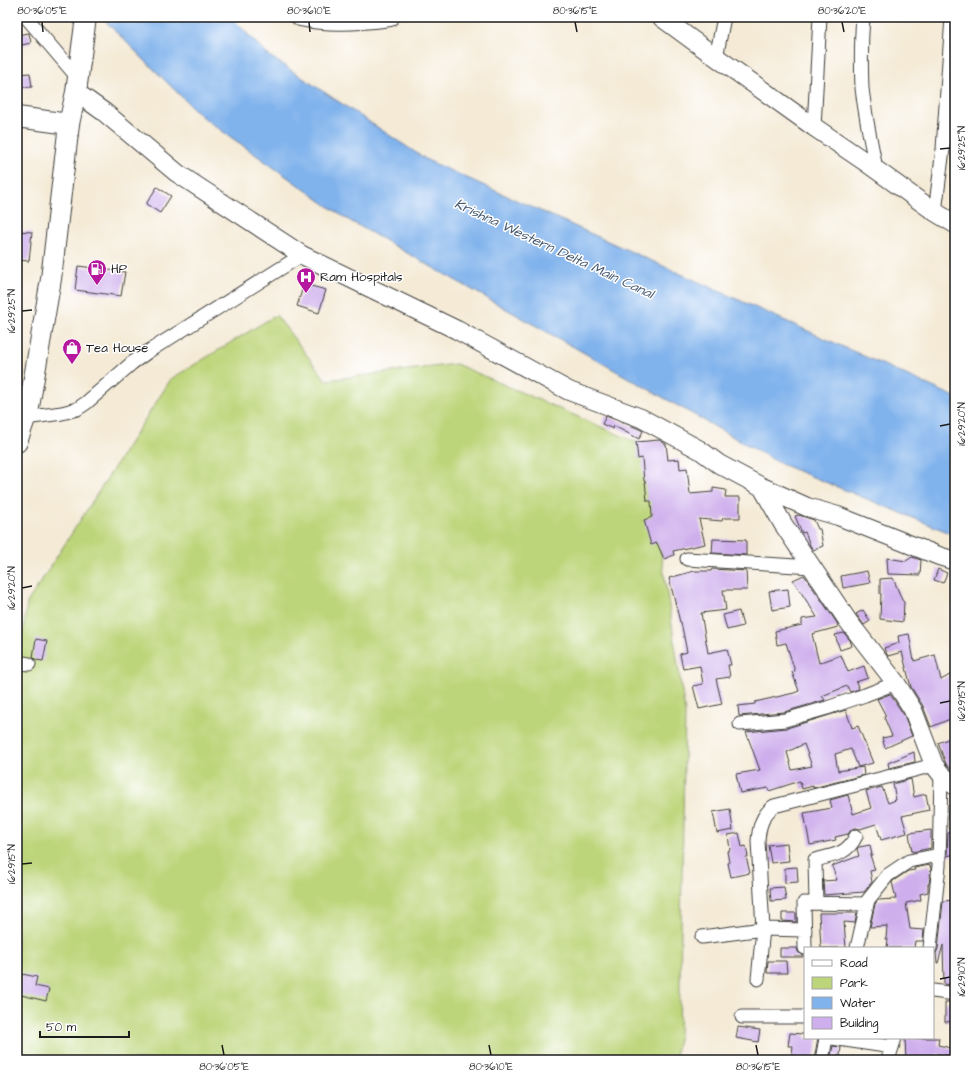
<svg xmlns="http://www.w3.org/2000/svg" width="972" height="1077" viewBox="0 0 972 1077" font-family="'Architects Daughter',sans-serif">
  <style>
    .green { fill: #bdd57a; stroke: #6c784b }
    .water { fill: #80b2ec; stroke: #4e6784 }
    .building { fill: #ceaeec; fill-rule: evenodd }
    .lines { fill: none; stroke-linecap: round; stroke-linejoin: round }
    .street-casing { stroke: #3c3b38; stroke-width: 15 }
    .secondary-casing { stroke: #3c3b38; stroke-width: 20 }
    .primary-casing { stroke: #3c3b38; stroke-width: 22 }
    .street { stroke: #fff; stroke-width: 13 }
    .secondary { stroke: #fff; stroke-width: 18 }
    .primary { stroke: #fff; stroke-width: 20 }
    .ticks { fill: none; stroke: #1c1c1c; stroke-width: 1.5 }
    .labels { text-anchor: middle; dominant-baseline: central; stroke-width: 3; stroke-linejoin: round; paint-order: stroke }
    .poi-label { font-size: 13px; fill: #1c1c1c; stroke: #fff; text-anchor: start }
    .water-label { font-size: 14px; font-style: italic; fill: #44586f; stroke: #fff }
    .neatline { fill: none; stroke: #1c1c1c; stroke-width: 1.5 }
    .ticks-label { font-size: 10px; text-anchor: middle; fill: #1c1c1c }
  </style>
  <rect width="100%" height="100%" fill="#fff"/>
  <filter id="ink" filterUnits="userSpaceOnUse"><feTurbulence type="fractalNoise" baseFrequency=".025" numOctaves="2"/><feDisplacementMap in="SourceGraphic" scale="8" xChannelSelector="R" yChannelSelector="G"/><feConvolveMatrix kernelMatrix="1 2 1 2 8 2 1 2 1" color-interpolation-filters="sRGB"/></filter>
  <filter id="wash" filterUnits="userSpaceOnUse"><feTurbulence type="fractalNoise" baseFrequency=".012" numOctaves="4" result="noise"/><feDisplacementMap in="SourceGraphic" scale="16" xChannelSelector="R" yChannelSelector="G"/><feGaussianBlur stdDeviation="0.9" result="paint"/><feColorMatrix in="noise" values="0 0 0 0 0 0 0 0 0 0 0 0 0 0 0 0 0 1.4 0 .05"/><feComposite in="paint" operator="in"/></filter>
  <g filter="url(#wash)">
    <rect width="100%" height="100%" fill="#f4ead6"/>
    <path class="green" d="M276 315 326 380 456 364 645 446 685 712 679 1040 674 1060H17V676L27 603 171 379Z"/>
    <path class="water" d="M101 17H231L268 55 427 160 955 397V535L781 464 345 218 201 116Z"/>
    <g id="blocks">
      <path class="building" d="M29 33 31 43 17 46V35Z
        M30 73 32 87 17 88V74Z
        M157 187 171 196 160 213 146 204Z
        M17 231 32 232 29 261 17 260Z
        M78 266 125 272 121 296 75 290Z
        M304 284 326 290 319 313 297 306Z
        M606 416 637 428 643 431 639 439 614 426 613 429 602 424Z
        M659 440 666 444 668 460 679 459 680 469 687 468 690 494 713 492V488L726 490 725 497H740V518H723L722 521 699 519 705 544 673 551 674 555 664 559 657 543 651 545 644 520 652 517 651 501H647L645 481H644L642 458 638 459 636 442Z
        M799 515 814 520 818 529H820L823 546 813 550 810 545 805 532 802 533 795 516Z
        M713 539 746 540V555L712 553Z
        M912 557 921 560 920 575 888 574 887 558 906 561Z
        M712 569 746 571 747 590H723L726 610 701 613 708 653 727 649 731 665H728L730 677 716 679 722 704 699 709 693 686 703 684 700 666 683 669 680 654 687 652 681 622H680L669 578 694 571H711Z
        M938 569 947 573 943 583 934 580Z
        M867 571 870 583 843 588 841 576Z
        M804 575 837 623 838 627 812 634 819 663 841 655 848 672 864 666 868 678 856 682 859 689 850 692 847 686 822 696 825 700 784 712 739 716 738 706 755 704V702L794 693 799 691 792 672 795 671 786 643 777 645 775 631 802 625V619L817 617 793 580Z
        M893 578 902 600 904 602 903 622 880 619 881 594H880V579Z
        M788 589 790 607 772 610 769 591Z
        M863 610 870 621 864 625 856 614Z
        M739 611 743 626 727 630 723 615Z
        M844 633 850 640 852 646 840 650 835 635Z
        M909 634 914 661 935 655 941 680 955 672V717L931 727 923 706 911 687 902 652 888 656 885 651 884 648 899 643 898 636Z
        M36 639 47 641 43 661 36 660 33 657Z
        M890 694 904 715 912 736 885 748 882 738 892 736 884 717 886 716 877 699Z
        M846 710 852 728 858 726 873 763 858 767 851 749 835 754 838 771 863 767 864 775 813 788V786L802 789 800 781 769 791 768 788 740 793 736 774 760 770 746 732 787 728ZM804 744 812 766 792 770 787 752Z
        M955 736V772L946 764 938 743Z
        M914 752 915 762 889 768 888 763Z
        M911 779 914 797 926 794 929 810 902 816 907 833 881 840 876 824 860 829 856 828 852 829 848 834 835 837 836 840 810 845 804 813 832 808 830 800 848 795 853 814 871 808 866 791 882 787 888 803 896 800 893 784Z
        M730 809 733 830 717 833 713 812Z
        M931 830V848L912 852 909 833Z
        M955 831V854L947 856 948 833Z
        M739 833 742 847 746 846 748 857H746L750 873 731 877 728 863H729L727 851 730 850 728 835Z
        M787 843 789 861 771 863 768 845Z
        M870 845 872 855H870L875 870 870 871 872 882 864 892 824 895 823 881 837 880 832 866 859 856 857 849 859 847Z
        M930 865 931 869 929 884H928V892L920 894 921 900 906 903 910 929 924 930 923 941H915L914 948H887L888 939H886L887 926 870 927 875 904 878 900 896 899 892 882 893 881 908 871 915 870 914 868Z
        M797 867 798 882 785 883V868Z
        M784 887 786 900 771 901 770 888Z
        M955 900V985H952L944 984 943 945 938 963H937L936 953 938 949 943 901Z
        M782 913H796V922L782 921Z
        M819 913H857L855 923 844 922 846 948H821Z
        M780 948H797L798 952 803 955V957H780Z
        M768 961H786L787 973H767Z
        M22 974 37 977 35 986 49 989 46 1001 17 994Z
        M945 1002H955V1021L945 1022Z
        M738 1027 760 1030 758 1042 736 1038Z
        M790 1033 803 1034V1035H805V1038H818L814 1060H791L793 1046H788Z
        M905 1038H939L938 1045 955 1049V1057L937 1054V1058L922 1059V1060H906Z
        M833 1046 841 1047 840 1056H835L834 1060H830Z"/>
    </g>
  </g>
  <g filter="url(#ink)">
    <use href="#blocks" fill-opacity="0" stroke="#3c3b38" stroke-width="1"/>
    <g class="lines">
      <defs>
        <path id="street" d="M26 17 78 78
          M863 17C861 41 861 64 862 88 865 115 871 142 876 169
          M716 58 724 17
          M814 127 820 17
          M935 212 943 149 952 17
          M25 418 62 413 77 409 86 403 132 363 149 351 302 255
          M687 559 812 567
          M17 662 29 664
          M740 724 785 720 827 708 865 695 896 683
          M816 903 815 860C833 855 847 855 856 836
          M702 937 763 929 805 930
          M805 948 804 903 867 904
          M857 948 868 900 888 875 909 861 939 855
          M930 948 939 866 941 774
          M758 979 763 929 758 841C759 827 762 815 774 806L934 765
          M933 991 955 994
          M742 1017H805
          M832 1038 892 1047
          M822 1060 826 1038
          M888 1060 895 1038"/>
        <path id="secondary" d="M300 17C329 23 361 21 390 17
          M661 17 695 42 814 127 864 161 935 212 955 224
          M76 92 104 112 177 173 302 255 457 330 569 391 641 418 700 450 719 464 762 487 807 507 838 516 939 556 955 561
          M762 487 783 524 848 621 896 683 913 710 934 765 941 774 955 786"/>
        <path id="primary" d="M17 117 69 124
          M17 442 29 407 51 279 69 124 76 92 86 17"/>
      </defs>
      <use href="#street" class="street-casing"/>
      <use href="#secondary" class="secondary-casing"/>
      <use href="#primary" class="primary-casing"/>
      <use href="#street" class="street"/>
      <use href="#secondary" class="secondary"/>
      <use href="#primary" class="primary"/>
    </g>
  </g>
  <path class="ticks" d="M42 22 43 32M309 22 310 32M575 22 577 32M842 22 844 32M940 149 950 148M22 311 32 310M940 426 950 424M22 588 32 586M940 703 950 701M22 864 32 863M940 979 950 977M222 1045 224 1055M489 1045 491 1055M756 1045 758 1055"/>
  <defs>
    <symbol id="fuel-pin" viewBox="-11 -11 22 30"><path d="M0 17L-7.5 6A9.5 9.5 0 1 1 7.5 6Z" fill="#b5179e" stroke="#fff"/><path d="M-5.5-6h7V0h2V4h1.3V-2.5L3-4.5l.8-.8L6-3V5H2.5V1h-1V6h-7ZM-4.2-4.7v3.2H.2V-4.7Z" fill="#fff"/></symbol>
    <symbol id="hospital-pin" viewBox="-11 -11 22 30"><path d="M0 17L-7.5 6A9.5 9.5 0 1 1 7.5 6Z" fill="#b5179e" stroke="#fff"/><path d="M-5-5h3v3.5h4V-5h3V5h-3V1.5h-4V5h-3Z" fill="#fff"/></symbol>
    <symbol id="shop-pin" viewBox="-11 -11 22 30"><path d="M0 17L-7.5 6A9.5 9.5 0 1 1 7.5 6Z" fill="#b5179e" stroke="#fff"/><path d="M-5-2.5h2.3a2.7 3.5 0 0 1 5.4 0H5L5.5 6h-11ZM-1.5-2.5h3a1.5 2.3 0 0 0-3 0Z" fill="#fff"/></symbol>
  </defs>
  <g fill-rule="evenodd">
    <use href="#fuel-pin" x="86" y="258" width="22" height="30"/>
    <use href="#hospital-pin" x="295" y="266" width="22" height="30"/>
    <use href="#shop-pin" x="61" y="337" width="22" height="30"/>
  </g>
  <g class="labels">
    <g class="poi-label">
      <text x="111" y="269">HP</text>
      <text x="320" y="277">Ram Hospitals</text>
      <text x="86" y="348">Tea House</text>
    </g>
    <g class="water-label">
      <text transform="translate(554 249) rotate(25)">Krishna Western Delta Main Canal</text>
    </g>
  </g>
  <rect width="972" height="1077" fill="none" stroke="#fff" stroke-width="44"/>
  <rect x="804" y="947" width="130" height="92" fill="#ffffff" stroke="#a4a4a4"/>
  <rect x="812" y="960" width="20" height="6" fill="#ffffff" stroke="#a4a4a4"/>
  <text x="840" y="967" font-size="12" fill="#1c1c1c">Road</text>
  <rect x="812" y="977" width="20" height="12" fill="#bdd57a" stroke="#a4a4a4"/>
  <text x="840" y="987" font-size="12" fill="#1c1c1c">Park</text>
  <rect x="812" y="997" width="20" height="12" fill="#80b2ec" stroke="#a4a4a4"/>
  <text x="840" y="1007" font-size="12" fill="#1c1c1c">Water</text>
  <rect x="812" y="1017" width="20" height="12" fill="#ceaeec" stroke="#a4a4a4"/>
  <text x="840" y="1027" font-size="12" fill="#1c1c1c">Building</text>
  <path d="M40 1031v6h89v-6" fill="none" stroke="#1c1c1c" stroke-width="2"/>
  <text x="46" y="1031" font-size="12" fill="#1c1c1c" stroke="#ffffff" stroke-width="3" paint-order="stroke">50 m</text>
  <rect x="22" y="22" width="928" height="1033" class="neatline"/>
  <g class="ticks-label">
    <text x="42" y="14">80°36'05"E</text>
    <text x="309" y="14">80°36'10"E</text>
    <text x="575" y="14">80°36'15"E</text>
    <text x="842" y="14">80°36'20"E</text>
    <text transform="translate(961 148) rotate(-90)" y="4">16°29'25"N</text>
    <text transform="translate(11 311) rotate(-90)" y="4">16°29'25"N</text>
    <text transform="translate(961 424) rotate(-90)" y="4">16°29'20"N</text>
    <text transform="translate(11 588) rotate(-90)" y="4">16°29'20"N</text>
    <text transform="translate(961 701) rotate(-90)" y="4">16°29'15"N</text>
    <text transform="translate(11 864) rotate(-90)" y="4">16°29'15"N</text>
    <text transform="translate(961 977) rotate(-90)" y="4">16°29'10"N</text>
    <text x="224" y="1070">80°36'05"E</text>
    <text x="491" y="1070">80°36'10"E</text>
    <text x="758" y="1070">80°36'15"E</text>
  </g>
</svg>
